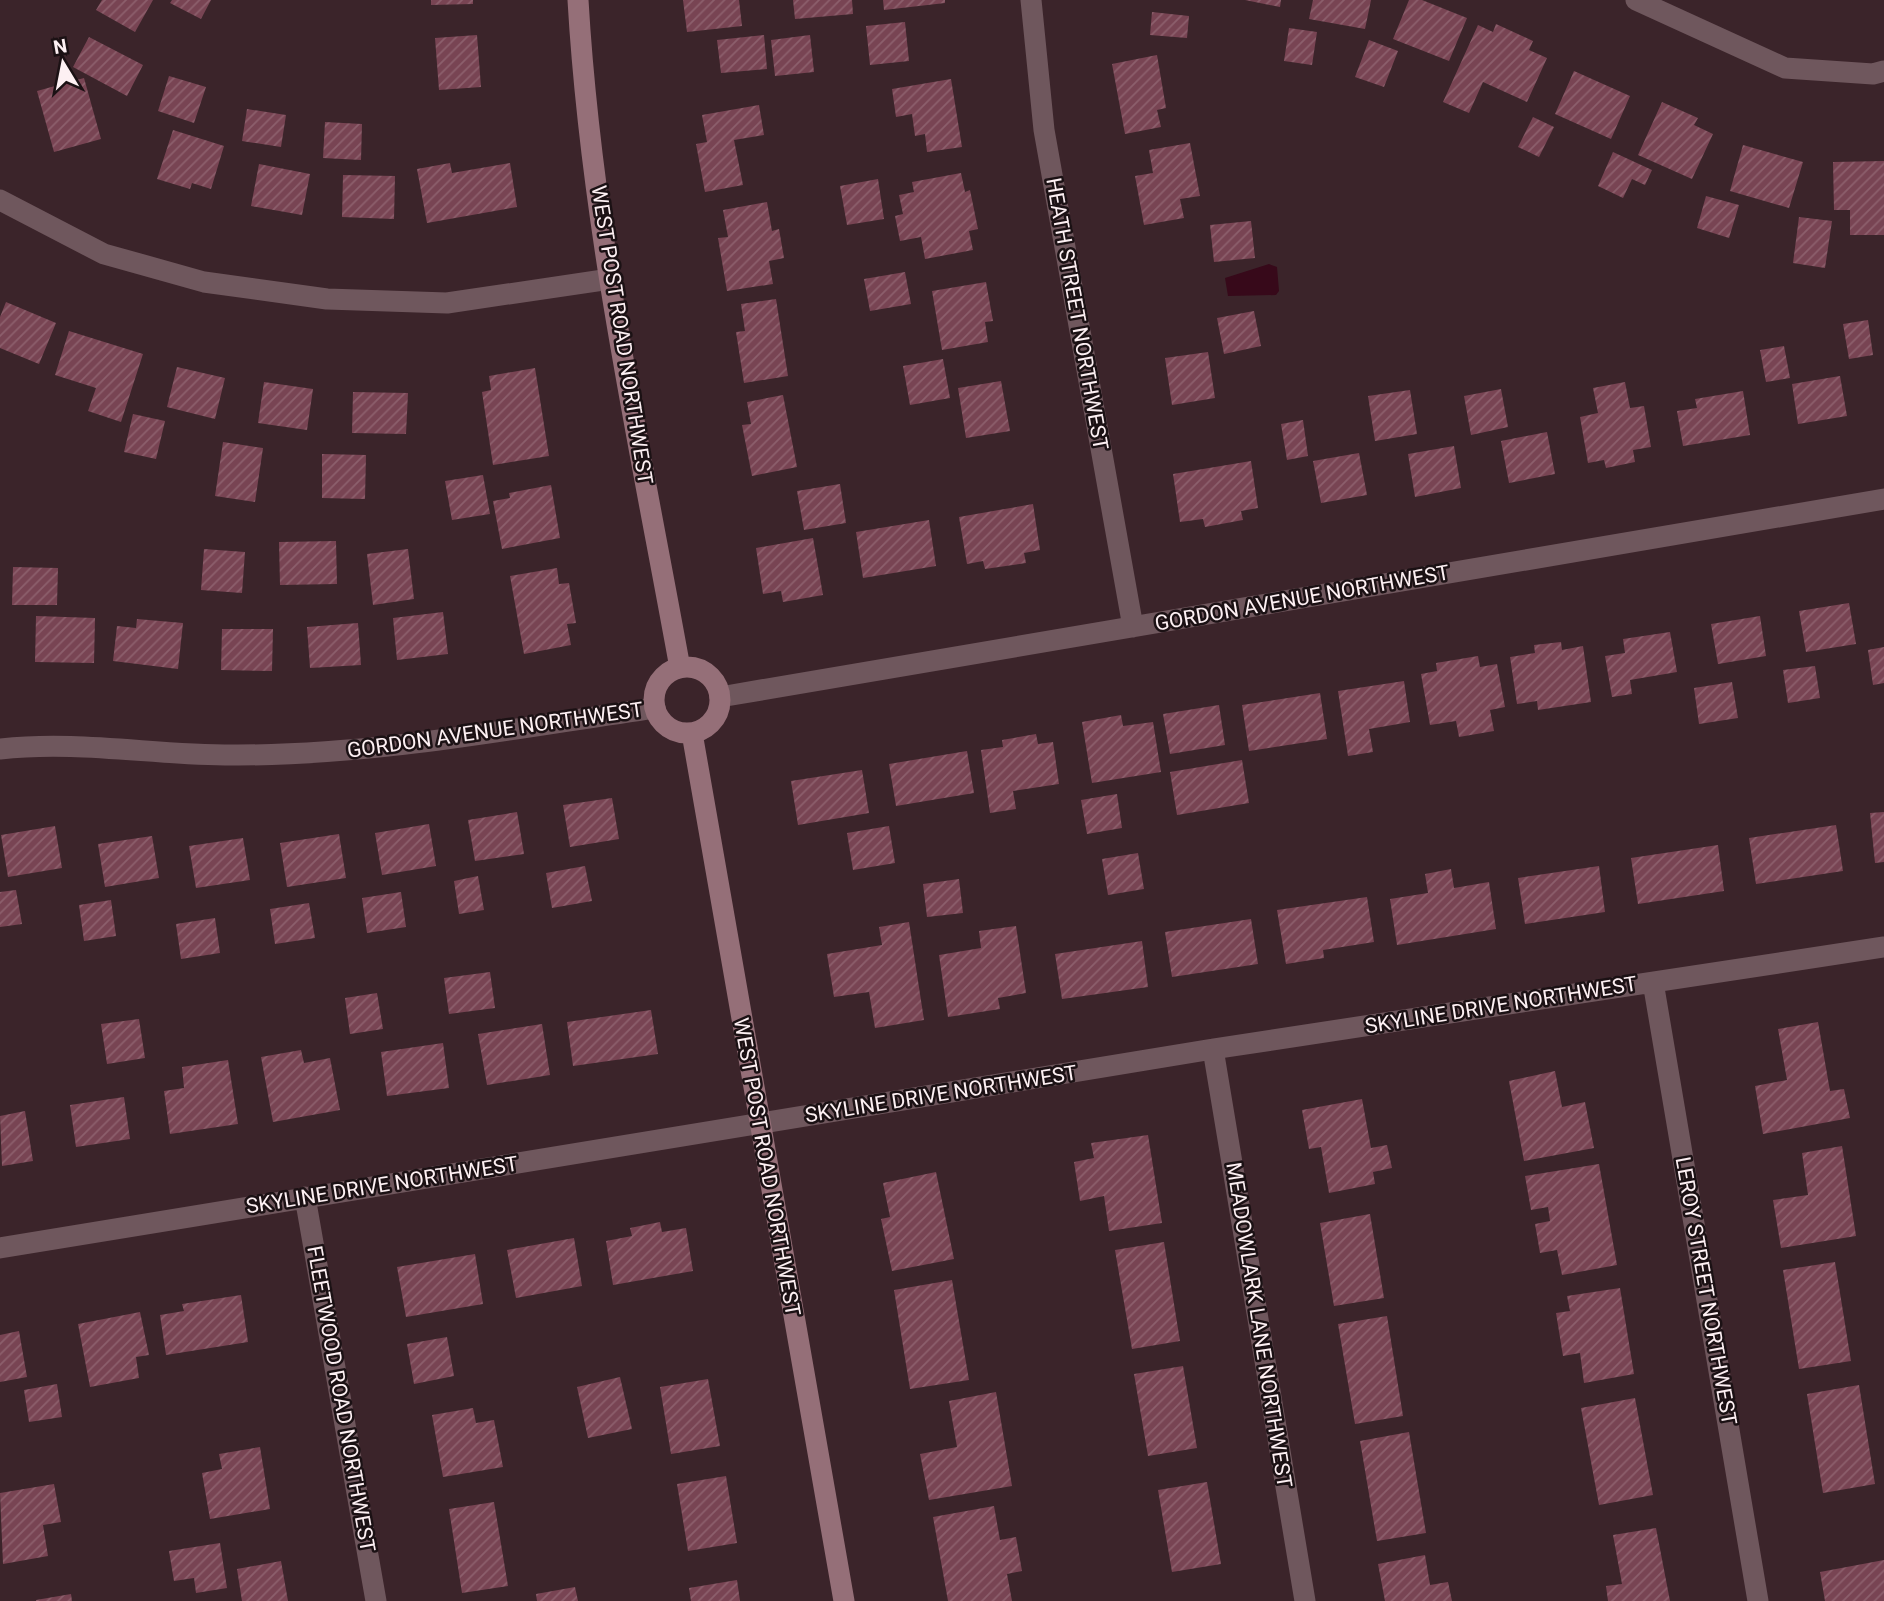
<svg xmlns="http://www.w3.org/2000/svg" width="1884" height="1601" viewBox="0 0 1884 1601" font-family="Roboto,sans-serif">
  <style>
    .water { fill: #37091a }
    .building { fill: url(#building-hatch) }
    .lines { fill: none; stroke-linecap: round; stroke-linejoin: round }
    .street { stroke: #6f575d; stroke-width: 21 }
    .secondary { stroke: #956f78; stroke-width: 21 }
    .labels { text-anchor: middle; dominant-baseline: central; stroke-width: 5; stroke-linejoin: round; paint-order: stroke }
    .street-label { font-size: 21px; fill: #fdf0f3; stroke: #1b1114 }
  </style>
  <defs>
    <pattern id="building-hatch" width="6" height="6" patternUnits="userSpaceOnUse" patternTransform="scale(1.75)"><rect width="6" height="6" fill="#784453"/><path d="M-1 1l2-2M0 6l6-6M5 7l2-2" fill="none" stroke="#8c5f6c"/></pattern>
  </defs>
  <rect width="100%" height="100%" fill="#3b242a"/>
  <path class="water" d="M1269 264 1277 267 1279 291 1276 295 1228 296 1225 278Z"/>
  <path class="building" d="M102 0H153L135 32 96 10Z
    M172 0H211L201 19 170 3Z
    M431 0H473V4L431 5Z
    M683 0H739L742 26 687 32Z
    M793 0H852L853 14 795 19Z
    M883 0H945V3L884 10Z
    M1245 0H1281L1280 7Z
    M1313 0H1371L1365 29 1309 19Z
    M1409 0H1422L1467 18 1449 61 1393 39Z
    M1152 12 1189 16 1187 38 1150 35Z
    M905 22 909 61 870 65 866 26Z
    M1496 24 1533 41 1529 50 1547 58 1527 102 1483 82 1469 113 1443 102 1478 25 1493 32Z
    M1289 28 1317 32 1312 65 1284 61Z
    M477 35 481 87 439 90 435 38Z
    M764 35 767 69 721 73 717 40Z
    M810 35 814 72 775 76 771 40Z
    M89 37 143 65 127 96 73 67Z
    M1369 40 1398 51 1384 87 1355 77Z
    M1157 55 1166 108 1157 110 1161 127 1125 134 1112 64Z
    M1574 71 1630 96 1611 139 1555 114Z
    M169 76 206 87 194 123 158 111Z
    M84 78 101 139 54 152 37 91Z
    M951 79 962 147 927 152 925 134 915 136 912 114 896 117 892 89Z
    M1662 102 1698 118 1694 125 1713 134 1692 179 1638 155Z
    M759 105 764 135 734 140 743 185 705 192 696 144 707 142 702 115Z
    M247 109 286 115 281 147 242 141Z
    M1533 117 1554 127 1539 157 1518 147Z
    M325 122 362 124 361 160 323 158Z
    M173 130 224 146 211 189 192 183 190 189 157 179Z
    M1190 143 1200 196 1180 199 1184 218 1144 225 1135 176 1153 173 1149 150Z
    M1743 145 1803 162 1789 208 1730 191Z
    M1613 152 1652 170 1645 185 1632 179 1623 198 1598 186Z
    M1884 161V235H1850V210H1834L1833 162Z
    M450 163 452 173 510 163 517 207 427 223 417 169Z
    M259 164 310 174 302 215 251 206Z
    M961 173 965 192 970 190 978 229 969 231 973 250 925 259 921 237 900 241 895 216 903 214 899 195 914 192 912 182Z
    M343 175 395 176 394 219 342 217Z
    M878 179 884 219 847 225 840 186Z
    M1706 196 1739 205 1729 238 1697 228Z
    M767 202 772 231 779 229 784 258 769 261 773 284 727 291 718 238 728 237 723 210Z
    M1799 217 1832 221 1825 268 1793 263Z
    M1251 221 1255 258 1214 262 1210 225Z
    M905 272 911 304 870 311 864 279Z
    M986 282 993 321 985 322 988 342 942 350 932 291Z
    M776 299 788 376 744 383 736 332 745 331 741 304Z
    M6 302 56 323 39 364 0 348V317Z
    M1254 311 1261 346 1224 354 1217 318Z
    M1868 320 1873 355 1849 359 1843 324Z
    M69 331 143 354 121 422 88 411 96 388 55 375Z
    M1784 346 1790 378 1766 382 1760 350Z
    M1208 352 1215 398 1172 405 1165 358Z
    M943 359 950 398 910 405 903 366Z
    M177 367 225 378 215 419 167 407Z
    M535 368 549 456 493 465 482 392 491 390 489 376Z
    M1840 376 1847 416 1798 424 1792 384Z
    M1001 381 1010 431 966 438 958 388Z
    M264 382 313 389 307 430 258 423Z
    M1625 382 1630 408 1644 406 1651 447 1633 450 1635 462 1606 468 1604 460 1588 463 1580 417 1598 413 1593 388Z
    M1501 389 1508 427 1471 435 1464 396Z
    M1410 390 1417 434 1375 441 1368 396Z
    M1743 391 1750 435 1683 446 1677 411 1697 408 1695 399Z
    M353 392 408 393 406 434 352 433Z
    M783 395 797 467 752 476 742 425 751 424 747 402Z
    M133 414 165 421 156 459 124 452Z
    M1303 420 1308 456 1287 460 1281 424Z
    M1547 432 1555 474 1509 483 1501 441Z
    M223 442 263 448 255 502 215 496Z
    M1454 446 1461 488 1415 497 1408 454Z
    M1359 453 1367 495 1321 503 1313 461Z
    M322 454 366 455 365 499 322 498Z
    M1251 461 1258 508 1241 511 1243 520 1205 527 1203 519 1180 522 1173 474Z
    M483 475 490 514 452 520 445 481Z
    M840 484 846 523 804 530 797 491Z
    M551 485 560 538 502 549 493 501 510 498 509 493Z
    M1033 504 1040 550 1024 553 1026 563 985 569 983 561 967 564 959 517Z
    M929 520 936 566 863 578 856 532Z
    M813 538 823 595 783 602 781 591 763 594 756 548Z
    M336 541 337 584 280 585 279 542Z
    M204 549 245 552 242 593 201 590Z
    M408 549 414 599 373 605 367 554Z
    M13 567 58 568 57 605H12Z
    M557 568 559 584 569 583 576 623 567 624 571 645 524 654 510 576Z
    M1849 603 1856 644 1806 652 1799 611Z
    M443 612 448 654 397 660 393 618Z
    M36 616 95 618 94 663 35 662Z
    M1760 616 1766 656 1718 664 1711 624Z
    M137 619 183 623 178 669 113 661 117 626 136 628Z
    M358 623 361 665 310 668 307 627Z
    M222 629H273L272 671 221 670Z
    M1670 632 1677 672 1630 680 1632 694 1612 697 1605 656 1625 653 1623 639Z
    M1561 642 1562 650 1583 646 1591 702 1538 710 1537 701 1517 704 1510 657 1535 653 1534 645Z
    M1884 647V683L1873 685 1868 650Z
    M1478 656 1480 667 1497 664 1505 707 1490 710 1494 731 1459 737 1456 721 1430 725 1421 674 1437 671 1436 663Z
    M1815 666 1820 698 1788 703 1783 670Z
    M1404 681 1410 722 1369 729 1373 752 1348 756 1338 691Z
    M1732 682 1738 718 1699 724 1694 688Z
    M1320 693 1327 739 1249 751 1242 705Z
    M1219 705 1225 745 1170 754 1163 714Z
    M1121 715 1123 726 1153 722 1161 772 1092 783 1082 722Z
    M1036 734 1038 744 1053 742 1059 784 1013 791 1016 809 990 813 981 750 1003 747 1002 740Z
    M967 751 974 793 896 806 889 764Z
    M1242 760 1249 803 1177 815 1170 772Z
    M862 770 869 813 798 825 791 781Z
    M1117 794 1122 828 1087 834 1081 800Z
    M612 798 619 839 570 847 563 805Z
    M517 812 524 854 475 861 468 820Z
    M1884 812V862L1875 863 1870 813Z
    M429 824 436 866 382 875 375 833Z
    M1836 825 1843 871 1756 884 1749 838Z
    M55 826 62 868 8 877 1 835Z
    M889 826 895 863 853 870 847 833Z
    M339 834 346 878 287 887 280 843Z
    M152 836 159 878 105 887 98 844Z
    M243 838 250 880 196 888 189 846Z
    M1718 845 1724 891 1638 904 1631 858Z
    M1138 853 1144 889 1108 895 1102 859Z
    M585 866 592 901 552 908 546 873Z
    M1599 866 1605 912 1525 924 1518 878Z
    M1451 869 1454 888 1489 882 1496 929 1397 945 1390 899 1428 893 1425 874Z
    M478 876 484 910 459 914 454 881Z
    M959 879 963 913 927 917 923 884Z
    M16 890 22 924 0 927V892Z
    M401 892 406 927 367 933 362 898Z
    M1367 897 1374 942 1323 950 1324 958 1286 964 1277 910Z
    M111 900 116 936 84 941 79 905Z
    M309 903 315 938 275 944 270 909Z
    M215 918 220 953 181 959 176 924Z
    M1251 919 1258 964 1172 977 1165 932Z
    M909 922 924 1020 875 1028 869 992 834 997 827 954 882 945 879 927Z
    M1016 926 1026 993 998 998 1000 1009 948 1017 939 955 981 948 979 931Z
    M1142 941 1148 987 1062 999 1055 954Z
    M490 972 495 1008 449 1014 444 978Z
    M377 993 383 1029 350 1034 345 998Z
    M651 1010 658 1054 573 1066 567 1022Z
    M139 1019 145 1058 107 1064 101 1024Z
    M1818 1022 1830 1091 1844 1089 1850 1118 1763 1134 1755 1086 1787 1080 1778 1029Z
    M542 1024 550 1075 487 1085 478 1034Z
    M443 1043 449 1088 387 1096 381 1052Z
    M301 1050 304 1063 330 1058 340 1110 273 1122 261 1057Z
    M228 1060 238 1124 170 1134 164 1091 184 1088 182 1067Z
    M1555 1071 1562 1107 1585 1102 1594 1148 1524 1161 1509 1081Z
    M124 1097 130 1139 76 1147 70 1105Z
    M1362 1099 1371 1148 1387 1145 1392 1168 1373 1172 1375 1184 1329 1193 1321 1147 1309 1149 1302 1110Z
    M25 1111 33 1161 2 1166 0 1116Z
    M1148 1135 1162 1223 1109 1231 1104 1196 1080 1201 1074 1162 1094 1158 1091 1143Z
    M1842 1146 1856 1236 1781 1248 1773 1200 1808 1195 1802 1153Z
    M1599 1164 1617 1265 1562 1275 1557 1250 1540 1253 1535 1224 1550 1221 1548 1207 1531 1210 1525 1176Z
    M936 1172 954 1259 892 1271 881 1219 890 1217 883 1183Z
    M1370 1214 1384 1298 1334 1306 1320 1223Z
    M660 1222 662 1232 686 1228 693 1271 613 1285 606 1241 632 1236 630 1228Z
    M574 1238 582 1286 516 1298 507 1250Z
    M1164 1242 1180 1341 1132 1349 1115 1250Z
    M475 1254 483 1304 406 1317 397 1267Z
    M1835 1262 1851 1361 1799 1369 1783 1270Z
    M952 1280 969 1380 910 1389 894 1290Z
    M1620 1288 1634 1374 1584 1383 1580 1353 1563 1356 1556 1313 1570 1311 1567 1296Z
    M241 1295 248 1342 166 1355 160 1315 184 1311 182 1304Z
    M140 1312 149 1355 136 1357 139 1378 90 1387 78 1324Z
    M1387 1316 1403 1416 1355 1424 1338 1324Z
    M19 1331 27 1377 0 1382V1335Z
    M447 1337 454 1376 414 1384 407 1344Z
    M1183 1366 1197 1448 1148 1456 1134 1374Z
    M620 1377 632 1429 588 1438 577 1387Z
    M708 1379 720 1446 671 1454 660 1387Z
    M57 1384 62 1417 29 1422 24 1390Z
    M1859 1385 1875 1484 1823 1493 1807 1394Z
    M996 1392 1012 1486 929 1500 920 1454 957 1447 949 1401Z
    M1635 1398 1653 1495 1599 1505 1581 1408Z
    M473 1408 476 1423 494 1420 503 1467 443 1477 432 1415Z
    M1409 1432 1426 1533 1377 1541 1360 1441Z
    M260 1447 270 1509 210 1519 202 1473 222 1469 219 1454Z
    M726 1476 737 1543 688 1551 677 1484Z
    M1207 1482 1221 1564 1172 1572 1158 1490Z
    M54 1484 61 1522 43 1525 48 1556 3 1564 0 1493Z
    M494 1502 508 1586 462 1593 449 1509Z
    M994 1506 1000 1540 1016 1537 1022 1571 1007 1574 1012 1601H948L933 1517Z
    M1656 1528 1670 1601H1608L1606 1586 1622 1584 1613 1535Z
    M220 1543 227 1588 196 1593 194 1578 174 1581 169 1551Z
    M1425 1555 1430 1585 1448 1582 1452 1601H1385L1378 1564Z
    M1884 1560V1601H1825L1820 1572Z
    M281 1561 288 1601H242L237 1569Z
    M737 1580 740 1601H691L689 1588Z
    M575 1587 578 1601H537L536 1594Z
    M71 1594 72 1601H36V1600Z"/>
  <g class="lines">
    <path class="street" d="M1031 0 1044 130 1133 627
      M1636 0 1785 68 1873 74 1884 71
      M0 200 104 254 204 282 327 299 447 303 610 279
      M720 697 1884 499
      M0 749C80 740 158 756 238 755 379 755 516 728 655 708
      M1653 982 1758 1601
      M1213 1049 1305 1601
      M305 1197 376 1601
      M0 1248 1213 1049 1884 947"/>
    <path class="secondary" d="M578 0C591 225 640 447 680 668
      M654 700a33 33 0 1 1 66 0a33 33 0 1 1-66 0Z
      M692 733 844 1601"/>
  </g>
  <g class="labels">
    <g class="street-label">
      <text transform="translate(1077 314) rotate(80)">HEATH STREET NORTHWEST</text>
      <text transform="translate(622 335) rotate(81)">WEST POST ROAD NORTHWEST</text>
      <text transform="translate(1302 598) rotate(-10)">GORDON AVENUE NORTHWEST</text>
      <text transform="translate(495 730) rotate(-8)">GORDON AVENUE NORTHWEST</text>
      <text transform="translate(1501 1005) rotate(-9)">SKYLINE DRIVE NORTHWEST</text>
      <text transform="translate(941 1094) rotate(-9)">SKYLINE DRIVE NORTHWEST</text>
      <text transform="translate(767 1167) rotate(80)">WEST POST ROAD NORTHWEST</text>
      <text transform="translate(382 1185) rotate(-9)">SKYLINE DRIVE NORTHWEST</text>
      <text transform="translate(1706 1291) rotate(80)">LEROY STREET NORTHWEST</text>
      <text transform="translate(1259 1325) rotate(81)">MEADOWLARK LANE NORTHWEST</text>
      <text transform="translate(341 1399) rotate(80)">FLEETWOOD ROAD NORTHWEST</text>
    </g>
  </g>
  <g transform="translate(63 63) rotate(350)" stroke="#1b1114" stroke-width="5" paint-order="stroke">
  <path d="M0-5L12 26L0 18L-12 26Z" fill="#fdf0f3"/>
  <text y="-10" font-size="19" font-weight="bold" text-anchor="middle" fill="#fdf0f3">N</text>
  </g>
</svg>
